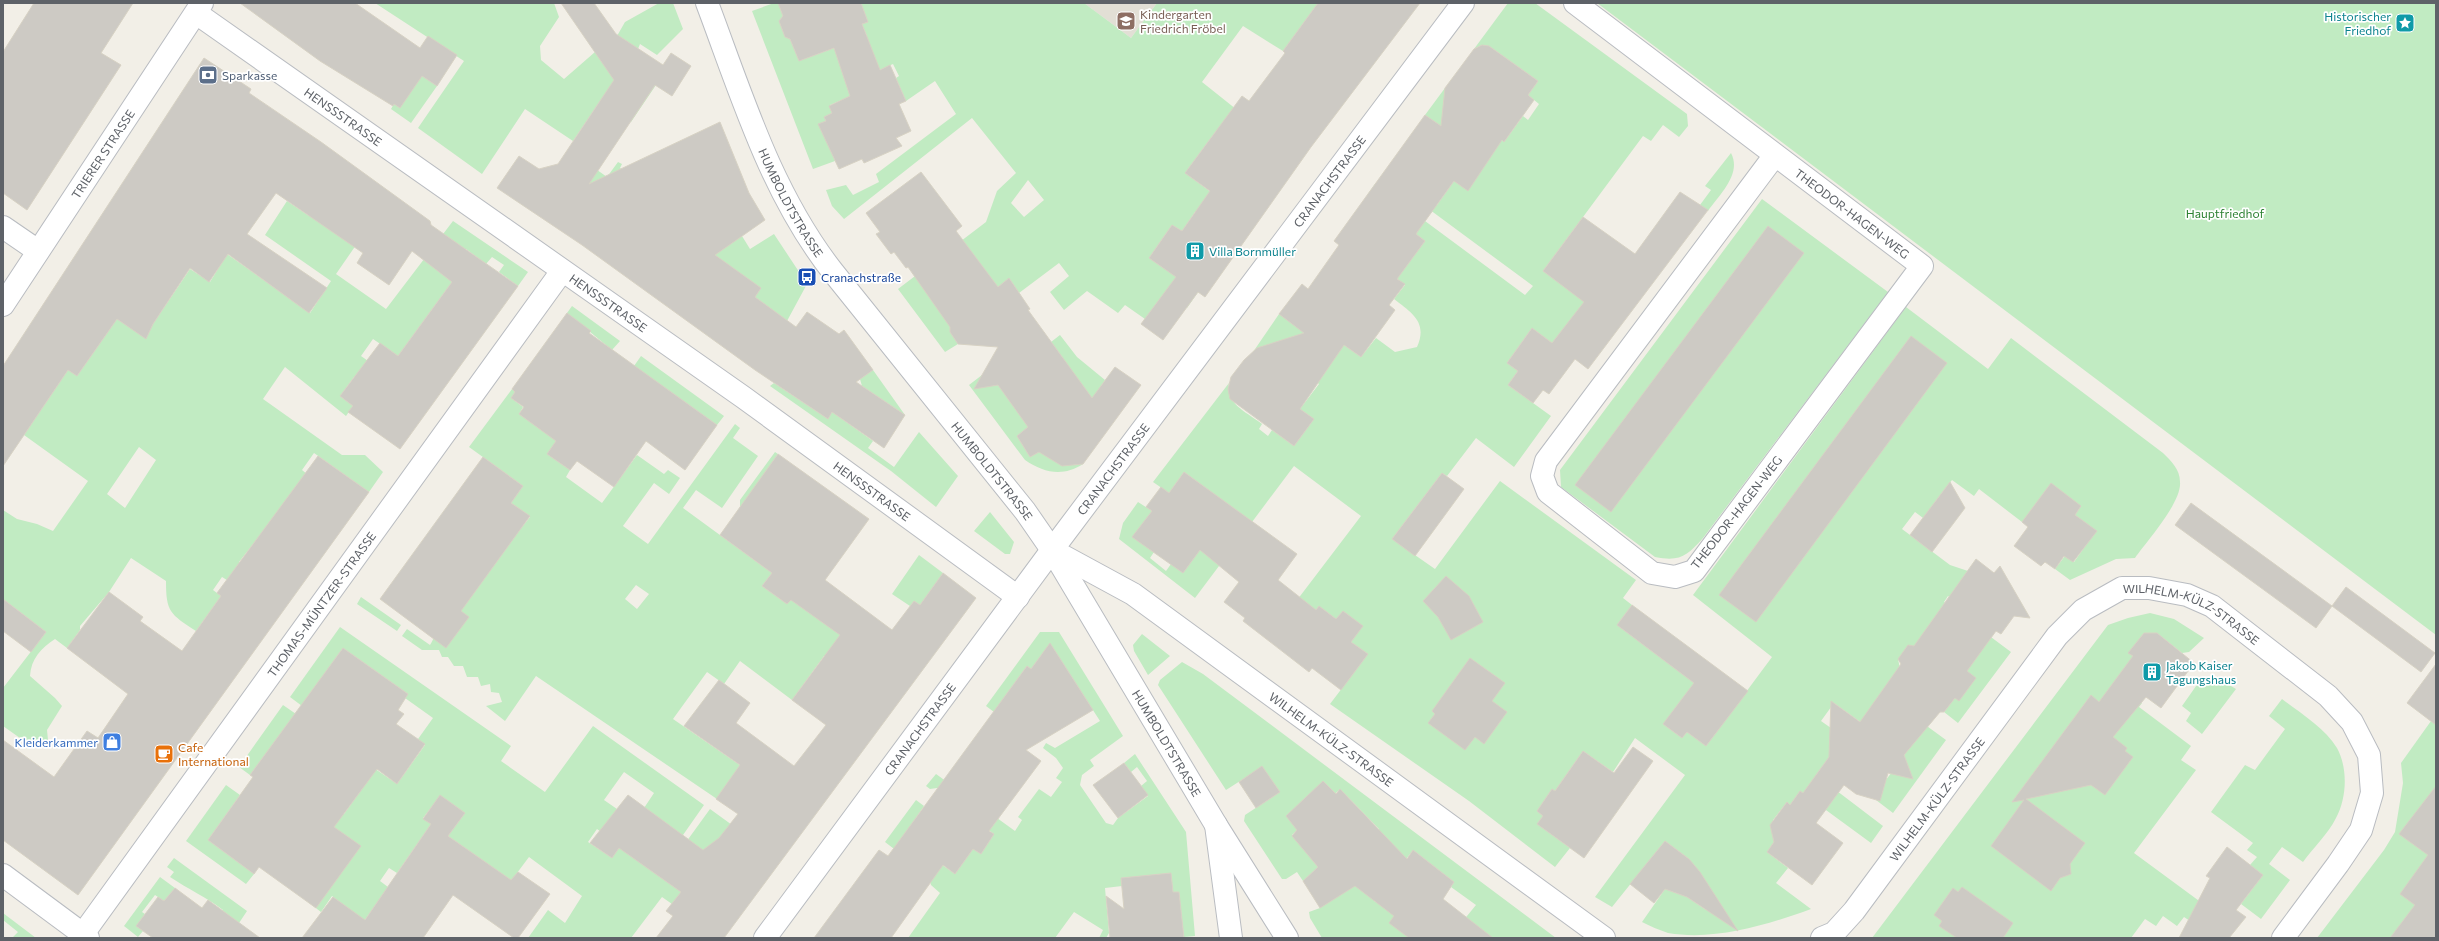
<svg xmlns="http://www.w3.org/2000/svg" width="2439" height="941" viewBox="0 0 2439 941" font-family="Commissioner,sans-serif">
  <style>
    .education { fill: #e2dfd5 }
    .green { fill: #c1ebc2; fill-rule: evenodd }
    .building { fill: #cdcac4; stroke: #d7d2c4 }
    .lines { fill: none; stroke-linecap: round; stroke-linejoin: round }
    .minor-casing { stroke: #b9bcc1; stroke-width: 24 }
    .tertiary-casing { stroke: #b9bcc1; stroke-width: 24 }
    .minor { stroke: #fff; stroke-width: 22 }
    .tertiary { stroke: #fff; stroke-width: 22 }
    .labels { text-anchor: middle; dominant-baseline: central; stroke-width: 3.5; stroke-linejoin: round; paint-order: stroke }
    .education-label { font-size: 12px; fill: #785e54; stroke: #fff; text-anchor: start }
    .culture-label { font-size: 12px; fill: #0d838f; stroke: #fff; text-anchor: start }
    .service-label { font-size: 12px; fill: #4e5e75; stroke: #fff; text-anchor: start }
    .street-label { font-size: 12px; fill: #5e6268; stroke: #fff }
    .park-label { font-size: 12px; fill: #2b8131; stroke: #fff }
    .transit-label { font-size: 12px; fill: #164399; stroke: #fff; text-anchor: start }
    .shop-label { font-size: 12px; fill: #366cbe; stroke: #fff; text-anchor: end }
    .food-label { font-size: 12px; fill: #c56008; stroke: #fff; text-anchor: start }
  </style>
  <rect width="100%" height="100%" fill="#f2efe7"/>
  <path class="education" d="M1084 3H1157L1131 38Z"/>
  <path class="green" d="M375 3H554L559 17 540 46 541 60 564 79 595 52 617 36 625 22 659 3H673L683 29 657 55 640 44 638 49 656 85 631 122 600 101 573 141 525 109 482 174 418 128 464 61Z
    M774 3H778L783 16 779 21 785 37 790 39 799 61 867 36 862 24 868 22 861 3H1084L1131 38 1157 3H1318L1283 51 1243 26 1202 82 1281 145 1216 131 1185 173 1246 218 1212 224 1195 212 1182 231 1172 225 1149 258 1198 292 1187 308 1166 292 1145 319 1125 305 1118 313 1087 291 1064 310 1050 292 1069 276 1059 263 1019 293 1009 278 950 327V332L958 344 945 352 898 289 986 222 997 191 1016 173 972 118 844 219 832 206 826 190 846 185 853 195 879 182 876 174 956 114 935 81 906 101 896 78 899 76 893 64 868 75 873 86 830 105 832 113 824 117 826 121 819 124 835 161 813 169 752 11ZM1028 180 1044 200 1024 217 1011 203Z
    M1508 3H1535L1687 114 1688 126 1679 137 1663 125 1651 141 1643 136 1543 271 1595 308 1572 339 1561 332 1552 343 1532 328 1507 363 1518 371 1508 385 1551 416 1514 467 1476 438 1447 476 1442 473 1392 539 1435 569 1500 481 1636 580 1623 598 1632 605 1617 625 1713 697 1663 724 1682 738 1687 732 1706 746 1772 657 1693 595 1906 307 1988 369 2011 338 2163 453C2171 461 2180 469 2180 482 2182 502 2147 541 2135 558L2116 559 2070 580 2055 569 2065 556 2074 562 2096 531 2075 515 2081 506 2022 522 1979 489 1974 496 1952 480 1934 503 1942 532 1915 512 1902 529 1950 565 1968 571 1953 600 1948 596 1944 602 2011 652 1958 723 1944 712 1955 698 1914 646 1898 659 1909 713 1946 740 1893 813 1876 800 1882 785 1892 772 1901 776 1908 767 1902 758 1905 754 1834 703 1821 721 1838 733 1833 752 1816 775 1883 826 1871 843 1800 791 1790 805 1787 802 1773 820 1774 842 1767 852 1788 868 1776 883 1811 909C1767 925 1715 941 1668 933 1659 930 1650 926 1642 922L1665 889 1687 897 1706 910 1712 909 1689 859 1665 841 1612 907 1595 897 1685 775 1635 738 1613 772 1583 751 1555 791 1552 789 1537 811 1543 816 1537 824 1570 848 1555 867 1469 801 1330 704 1368 654 1351 642 1362 626 1343 611 1336 619 1319 606 1308 620 1272 633 1361 516 1294 466 1195 598 1119 539 1123 523 1138 502 1152 511 1133 537 1154 552 1150 558 1166 571 1171 564 1183 573 1231 507 1184 472 1169 493 1153 482 1229 383C1224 403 1248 413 1262 424L1259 429 1268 436 1272 430 1294 446 1314 419 1300 409 1319 384 1271 349 1253 352 1279 314 1305 333 1344 345 1361 357 1376 338 1395 352 1417 347C1428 322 1412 313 1394 299L1405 285 1396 278 1425 241 1416 234 1418 231 1368 194 1375 184 1525 295 1533 286 1422 204 1437 205 1454 181 1449 132 1425 115 1445 88 1449 102 1504 142 1523 116 1528 120 1539 104 1528 95 1538 81 1489 46 1482 45 1474 49Z
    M1597 3H2436V635Z
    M416 72 437 86 411 123 391 109 394 104 400 108Z
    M1731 153C1742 174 1720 194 1708 211L1700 205 1711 190 1705 186Z
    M579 157 607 177 618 162 622 164 620 168 653 190 742 236 750 249 774 234 807 284 787 321 755 297 761 288 559 174Z
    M1762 199 1888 292 1703 538C1687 556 1680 562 1655 557L1561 487 1560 470Z
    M287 201 309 216 319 203 363 235 336 274 386 309 453 221 528 272 518 286 499 272 504 265 492 257 486 264 466 249 452 282 398 356 373 339 361 356 371 363 354 377 340 396 353 406 346 416 285 367 263 399 342 455H365L383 472 369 492 314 453 302 470 313 479 257 539 239 562 247 568 235 585 222 577 213 590 221 596 196 631C170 614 166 612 166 581L131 558 109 592 80 626V630L67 648 55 639C41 648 31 659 30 676L55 698 62 706 47 730 48 740 27 743 3 726V688L46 632 3 599V510L17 519 37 524 53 531 88 481 24 435 68 370 77 376 117 319 146 338 153 324 190 269 210 282 227 254 310 313 331 281 265 235ZM139 447 156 460 125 508 107 494Z
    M572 306 620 341 612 350 567 313Z
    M1060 335 1077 357 1105 380 1088 405 1061 401 1017 436 1030 457 1044 449C1057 467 1061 466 1083 464 1063 477 1044 473 1025 460L969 385 982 375 991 386 998 385 1063 358 1051 342Z
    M641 356 724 416 717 425 634 366Z
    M873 370 905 415 862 386 860 379Z
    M774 383 828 419 832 412 873 441 868 448 894 467 919 432 958 476 936 507 891 471 770 386Z
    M512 389 515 392 511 398 523 407 519 414 540 429 574 417 547 454 570 470 566 477 602 503 637 455 664 474 668 470 680 478 669 494 654 483 623 526 648 544 735 424 740 428 733 438 758 456 722 508 696 490 683 508 772 573 762 586 787 604 797 591 847 628 838 666 824 656 792 700 740 661 724 684 707 672 673 719 773 788 748 800 717 799 536 676 505 721 486 706 502 702 499 693 491 692 490 684 481 686 478 677H467L463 666H454L448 657H442L439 650H422L402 636 407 629 430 645C439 632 439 609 448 599 474 570 507 548 530 517L511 503 523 486 469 447ZM636 585 649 594 637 609 625 599Z
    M775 452 778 454 740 509V500Z
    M990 512 1014 542 1010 554H1005L974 531Z
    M919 555 943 573 920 605 914 601 910 606 892 594Z
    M361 597 401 625 397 631 357 604Z
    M2150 613 2174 619 2204 638 2189 652 2182 653 2157 633H2144L2129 653 2133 656 2128 692 2142 703 2139 707 2191 746 2181 760 2196 770 2134 853 2225 920 2196 925 2184 917 2177 926 2163 916 2156 926 2145 919 2131 938H1872L2108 625 2128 618Z
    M340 627 511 746 501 761 545 792 593 726 704 805 669 855 644 808 654 793 624 772 604 800 617 809 611 839 597 829 588 842 612 858 620 846 628 854 681 892 672 904 662 897 631 938H528L548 910 565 923 582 896 529 857 511 881 448 836 465 813 440 796 423 818 431 824 397 873 389 868 380 881 388 887 364 921 332 896 321 912 308 902 331 806 344 814 362 789 282 732 250 775 239 767 283 705 397 784 425 745 418 739 433 718 405 698 408 694 343 648 302 706 290 697Z
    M1040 632H1059L1123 736 1090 760 1094 766 1082 775 1080 785 1106 823 1113 825 1118 818 1148 796 1141 786 1147 781 1137 767 1131 772 1124 763 1135 754 1186 832 1195 936 1184 937 1179 892H1173L1171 873 1121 878 1122 886 1105 888 1109 933 1106 938H1099L1103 930 1074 912 1055 938H908L940 893 931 885 928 875 885 842 916 800 924 806 909 828 918 848 955 874 973 849 981 854 994 834 986 828 988 825 937 788 930 789 926 786 936 774 1015 831 1022 820 1018 817 1039 789 1051 797 1062 782 1056 778 1063 768 1056 758 1043 748 1046 743 1055 748 1100 721 1053 648 1042 654 1031 669 1027 666 994 712 986 706Z
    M1142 634 1170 656 1148 675 1134 651 1133 645Z
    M1182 662 1203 674 1556 938H1449L1476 905 1451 887 1454 882 1413 850 1374 901 1445 938H1322L1310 918 1309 912 1320 908 1379 829 1340 789 1292 835 1318 867 1303 881 1297 872 1286 879H1282L1244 821 1245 815 1280 792 1262 767 1226 790 1158 685 1160 680Z
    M2201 679 2226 683 2236 689 2202 734 2186 721 2191 713 2182 706Z
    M2282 699C2300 713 2325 728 2337 748 2348 768 2347 798 2336 818 2328 834 2313 848 2303 862L2282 847 2269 864 2290 880 2261 919 2241 904 2263 875 2250 865 2257 857 2247 850 2253 843 2211 812 2245 765 2255 770 2285 729 2269 716Z
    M2436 714V938H2317L2384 850 2395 832 2403 783 2401 763Z
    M226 785 240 795 208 840 254 874 246 884 186 841Z
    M710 809 739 830 708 853 668 867Z
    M174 858 247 911 233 932 216 920 223 910C206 897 188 889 170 877L174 872 167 867Z
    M160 877 175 888 164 901 155 895 142 912 145 914 136 926 143 931 138 937 124 926Z
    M3 913 36 938H12L18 932 3 920Z"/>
  <path class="building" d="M34 3H133L101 53 121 65 27 210 3 193V52Z
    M240 3H355L420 48 428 36 457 55 437 86 422 76 400 108 394 104 393 106 320 61Z
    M561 3H594L616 34 663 65 671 53 691 66 672 96 655 85 589 184 720 122 749 193 765 220 715 255 761 288 755 297 796 327 807 312 839 334 844 330 873 370 856 382 905 415 884 448 832 412 828 419 755 370 582 245 497 188 519 156 539 169 558 164 614 80Z
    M778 3H861L868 22 862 24 880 70 890 65 906 101 899 104 911 131 896 138 902 146 864 163 862 159 839 169 818 124 826 121 824 117 832 113 829 106 850 96 834 48 799 61 790 39 785 37 779 21 783 16Z
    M1318 3H1420L1311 147 1205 297 1198 292 1163 340 1141 324 1176 277 1149 258 1172 225 1182 231 1210 191 1185 173 1242 96 1249 101 1285 53 1283 51Z
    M1482 45 1489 46 1538 81 1528 95 1534 100 1504 142 1502 140 1468 191 1454 181 1418 231 1416 234 1425 241 1397 279 1405 284 1389 305 1395 310 1361 357 1344 345 1300 409 1314 419 1294 446 1230 399 1228 389 1231 377 1244 360 1257 348 1304 333 1279 314 1302 284 1308 289 1339 245 1334 241 1425 115 1441 126 1445 88 1474 49Z
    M204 58 251 89 249 93 321 142 430 221 431 225 518 286 400 449 348 412 353 406 340 396 380 343 398 356 452 282 412 251 389 285 357 263 363 253 276 193 247 234 327 288 309 313 228 254 209 282 190 268 153 324 146 339 117 319 77 376 68 370 3 466V366Z
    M921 172 962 226 956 231 998 287 1009 278 1030 309 1028 310 1092 398 1115 367 1141 385 1083 464 1062 466 1039 452 1030 457 1017 436 1028 427 998 385 974 389 998 347 958 344 950 332V327L908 267 906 268 894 252 891 254 876 234 880 232 866 213Z
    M1680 192 1708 210 1588 369 1575 359 1549 394 1543 390 1533 403 1508 385 1518 371 1507 363 1532 328 1552 343 1584 302 1543 271 1583 217 1635 254Z
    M1768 226 1804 253 1611 512 1575 485Z
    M567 313 591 331 589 333 717 425 685 470 646 441 614 487 577 461 570 470 547 454 556 441 519 414 524 407 511 398 515 392 512 389Z
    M1911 336 1947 363 1756 622 1719 595Z
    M778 454 869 519 825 580 892 630 914 601 920 605 943 573 976 598 724 938H656L673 916 666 911 681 892 619 848 612 858 590 843 628 795 703 850 719 838 738 814 716 799 740 765 684 726 719 680 750 703 736 723 794 766 826 725 792 700 840 635 791 600 787 604 762 586 772 573 720 535Z
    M318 456 369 492 78 895 3 840V740L54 777 87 731 98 738 128 694 67 648 109 592 143 617 140 621 182 651 221 596 217 593Z
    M483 457 523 486 511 503 530 516 461 611 469 617 446 648 380 599Z
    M1184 472 1297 554 1278 580 1316 610 1319 606 1336 619 1343 611 1363 626 1351 642 1368 654 1341 690 1312 668 1309 672 1243 621 1245 618 1224 602 1239 582 1200 550 1183 573 1132 537 1152 511 1146 507 1161 487 1169 493Z
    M1442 473 1464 489 1415 556 1392 539Z
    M1950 482 1965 508 1932 552 1910 535Z
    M2051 483 2081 506 2075 515 2097 531 2073 562 2064 556 2055 569 2045 562 2041 566 2014 546 2028 527 2022 522Z
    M2191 503 2332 606 2346 587 2435 653 2421 672 2332 606 2316 628 2175 525Z
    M1976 559 1994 573 2000 566 2030 618 2014 616 2001 634 1996 631 1967 671 1976 678 1959 701 1955 698 1944 712H1940L1904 755 1913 779 1888 773 1880 801 1856 794 1844 785 1816 823 1843 843 1812 885 1767 852 1774 842 1770 825 1787 802 1790 805 1800 791 1803 793 1829 757 1831 701 1860 722 1901 664 1898 659 1908 645 1914 646Z
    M1446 576 1469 596 1483 622 1451 640 1438 617 1423 601Z
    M3 599 46 632 31 652 3 631Z
    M1632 605 1748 691 1706 746 1687 732 1682 738 1663 724 1694 683 1617 625Z
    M2144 633H2157L2194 663 2161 708 2146 697 2113 737 2127 748 2125 751 2133 757 2105 795 2091 785 2026 799 2085 843 2070 864 2071 874 2060 878 2051 891 1991 846 2024 800 2012 802 2091 695 2099 702 2133 656 2128 653Z
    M1050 643 1093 710 1026 750 1041 761 989 831 994 834 981 854 973 849 955 874 943 865 891 938H814L879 850 888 856 1027 666 1031 669Z
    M343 648 408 694 398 710 404 714 396 724 425 744 397 784 377 769 334 827 361 846 316 908 259 867 254 874 208 840 253 777 250 775Z
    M1470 658 1505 683 1492 701 1507 712 1484 744 1475 737 1465 750 1428 723 1435 714 1432 711Z
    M2436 664V725L2407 703Z
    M1633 747 1653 761 1584 858 1537 824 1543 816 1537 811 1552 789 1555 791 1583 751 1614 773Z
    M1124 763 1148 795 1118 818 1093 785Z
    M1262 766 1280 792 1256 808 1239 782Z
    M1323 781 1336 794 1340 789 1407 859 1413 850 1454 882 1443 899 1493 938H1409L1389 923 1394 916 1355 886 1320 908 1303 881 1318 867 1292 836 1297 830 1286 816Z
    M2436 786V938H2390L2415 905 2400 894 2428 855 2399 834Z
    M440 795 465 813 448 836 511 880 518 872 550 894 518 938H514L453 895 423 938H302L333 897 365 920 431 824 423 819Z
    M1665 841 1689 859 1700 872 1738 931 1687 897 1665 889 1654 903 1630 884Z
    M2227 847 2263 875 2236 910 2246 917 2229 938H2179L2210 878 2206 876Z
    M1171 873 1173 892H1179L1184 938H1110L1106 896 1124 909 1121 878Z
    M1962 887 2013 923 2003 938H1957L1939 926 1942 921 1934 915 1953 888 1958 892Z
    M175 888 202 908 208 900 260 938H153L136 926 158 897 164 901Z"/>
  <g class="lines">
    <defs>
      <g id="minor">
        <path id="s1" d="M1575 3 1922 266 1694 571 1675 577 1652 573 1548 492 1542 476 1546 461 1775 155"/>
        <path id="s2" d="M196 13 743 397 1018 597"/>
        <path d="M3 227 38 251"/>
        <path id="s3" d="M1052 550 1133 594 1604 938"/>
        <path d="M1216 825 1231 938"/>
        <path d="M3 875 88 938"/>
        <path id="s4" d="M80 938 562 271"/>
        <path id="s5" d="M765 938 1052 550 1463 3"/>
        <path id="s6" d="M1822 938 1834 933 1854 911 2057 636 2083 610 2122 588H2149L2187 595 2212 606 2328 696 2352 722 2369 755 2372 793 2361 830 2338 864 2283 938"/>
      </g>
      <g id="tertiary">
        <path id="s7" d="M707 3C742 96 771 193 833 272L1025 511 1052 550 1216 825 1287 938"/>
        <path id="s8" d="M3 305 202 3"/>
      </g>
    </defs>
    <use href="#minor" class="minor-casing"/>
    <use href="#tertiary" class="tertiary-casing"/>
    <use href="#minor" class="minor"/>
    <use href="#tertiary" class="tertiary"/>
  </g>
  <defs>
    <symbol id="school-square" viewBox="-11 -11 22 22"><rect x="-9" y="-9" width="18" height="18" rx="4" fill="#8d6e63" stroke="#fff"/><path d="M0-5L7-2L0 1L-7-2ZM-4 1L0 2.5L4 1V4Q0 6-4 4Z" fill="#fff"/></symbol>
    <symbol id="sight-square" viewBox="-11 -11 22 22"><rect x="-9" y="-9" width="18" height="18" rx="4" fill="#0f9aa8" stroke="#fff"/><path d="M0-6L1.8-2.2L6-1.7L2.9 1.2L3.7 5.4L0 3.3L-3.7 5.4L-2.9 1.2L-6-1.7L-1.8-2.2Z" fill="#fff"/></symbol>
    <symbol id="bank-square" viewBox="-11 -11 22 22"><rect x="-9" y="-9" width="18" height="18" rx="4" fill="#5c6f8a" stroke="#fff"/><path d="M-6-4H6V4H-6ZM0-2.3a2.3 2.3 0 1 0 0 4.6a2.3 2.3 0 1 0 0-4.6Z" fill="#fff"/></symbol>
    <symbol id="building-square" viewBox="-11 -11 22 22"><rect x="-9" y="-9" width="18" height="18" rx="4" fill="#0f9aa8" stroke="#fff"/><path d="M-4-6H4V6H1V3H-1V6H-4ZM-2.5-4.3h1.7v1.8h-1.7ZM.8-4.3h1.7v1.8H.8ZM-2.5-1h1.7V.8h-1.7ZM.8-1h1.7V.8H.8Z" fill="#fff"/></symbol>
    <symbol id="bus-square" viewBox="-11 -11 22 22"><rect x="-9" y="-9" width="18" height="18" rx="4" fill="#1a4fb4" stroke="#fff"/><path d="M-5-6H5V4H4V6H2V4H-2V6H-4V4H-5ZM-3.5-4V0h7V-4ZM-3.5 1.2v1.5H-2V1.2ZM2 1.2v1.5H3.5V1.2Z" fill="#fff"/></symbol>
    <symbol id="shop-square" viewBox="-11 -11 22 22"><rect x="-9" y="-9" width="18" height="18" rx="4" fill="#3f7fe0" stroke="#fff"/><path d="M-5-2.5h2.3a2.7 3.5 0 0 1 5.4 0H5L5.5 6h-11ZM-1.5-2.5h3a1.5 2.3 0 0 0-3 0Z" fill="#fff"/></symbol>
    <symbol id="cafe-square" viewBox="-11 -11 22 22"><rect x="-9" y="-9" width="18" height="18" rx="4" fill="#e8710a" stroke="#fff"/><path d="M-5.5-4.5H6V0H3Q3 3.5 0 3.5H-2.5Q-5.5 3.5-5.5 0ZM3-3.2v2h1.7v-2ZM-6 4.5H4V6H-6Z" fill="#fff"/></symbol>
  </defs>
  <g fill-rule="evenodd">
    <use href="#school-square" x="1115" y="10" width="22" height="22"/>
    <use href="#sight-square" x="2394" y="12" width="22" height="22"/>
    <use href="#bank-square" x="197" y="64" width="22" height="22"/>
    <use href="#building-square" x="1184" y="240" width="22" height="22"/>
    <use href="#bus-square" x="796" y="266" width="22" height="22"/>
    <use href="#building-square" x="2141" y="661" width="22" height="22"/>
    <use href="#shop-square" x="101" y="731" width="22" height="22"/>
    <use href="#cafe-square" x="153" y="743" width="22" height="22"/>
  </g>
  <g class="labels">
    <g class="education-label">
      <text x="1140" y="14">Kindergarten<tspan x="1140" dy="14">Friedrich Fröbel</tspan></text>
    </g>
    <g class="culture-label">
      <text x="2391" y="16" text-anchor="end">Historischer<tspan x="2391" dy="14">Friedhof</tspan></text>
      <text x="1209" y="251">Villa Bornmüller</text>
      <text x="2166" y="665">Jakob Kaiser<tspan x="2166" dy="14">Tagungshaus</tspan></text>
    </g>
    <g class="service-label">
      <text x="222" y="75">Sparkasse</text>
    </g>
    <g class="street-label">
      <text stroke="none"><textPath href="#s2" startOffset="180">HENSSSTRASSE</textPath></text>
      <text stroke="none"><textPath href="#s8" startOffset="181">TRIERER STRASSE</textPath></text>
      <text stroke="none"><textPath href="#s5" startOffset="944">CRANACHSTRASSE</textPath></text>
      <text stroke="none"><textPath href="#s7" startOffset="217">HUMBOLDTSTRASSE</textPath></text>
      <text stroke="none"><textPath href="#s1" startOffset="348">THEODOR-HAGEN-WEG</textPath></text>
      <text stroke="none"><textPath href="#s2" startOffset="504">HENSSSTRASSE</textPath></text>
      <text stroke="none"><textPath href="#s5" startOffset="584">CRANACHSTRASSE</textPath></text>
      <text stroke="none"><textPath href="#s7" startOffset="553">HUMBOLDTSTRASSE</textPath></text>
      <text stroke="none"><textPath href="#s2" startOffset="828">HENSSSTRASSE</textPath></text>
      <text transform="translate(1736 512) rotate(-52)">THEODOR-HAGEN-WEG</text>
      <text stroke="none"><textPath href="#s4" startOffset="412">THOMAS-MÜNTZER-STRASSE</textPath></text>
      <text stroke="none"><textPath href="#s6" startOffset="542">WILHELM-KÜLZ-STRASSE</textPath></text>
      <text stroke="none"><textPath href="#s5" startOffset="260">CRANACHSTRASSE</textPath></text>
      <text stroke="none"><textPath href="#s3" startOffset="338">WILHELM-KÜLZ-STRASSE</textPath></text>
      <text stroke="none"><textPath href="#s7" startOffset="877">HUMBOLDTSTRASSE</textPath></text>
      <text stroke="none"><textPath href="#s6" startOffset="182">WILHELM-KÜLZ-STRASSE</textPath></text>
    </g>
    <g class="park-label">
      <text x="2225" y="213">Hauptfriedhof</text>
    </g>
    <g class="transit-label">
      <text x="821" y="277">Cranachstraße</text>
    </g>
    <g class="shop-label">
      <text x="98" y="742">Kleiderkammer</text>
    </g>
    <g class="food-label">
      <text x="178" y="747">Cafe<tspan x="178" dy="14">International</tspan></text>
    </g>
  </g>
  <rect width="2439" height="941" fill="none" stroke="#5e6268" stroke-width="8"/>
</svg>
